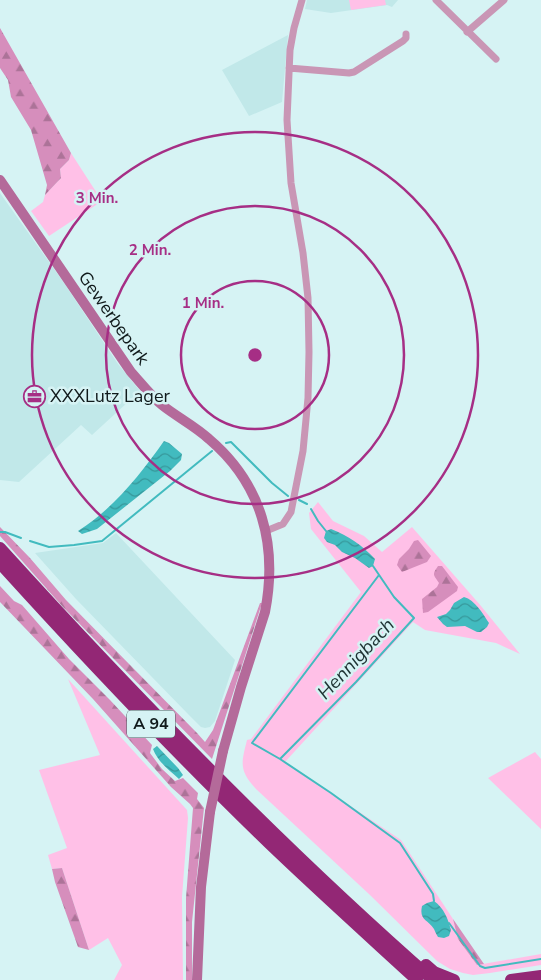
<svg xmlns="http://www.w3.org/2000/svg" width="541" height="980" viewBox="0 0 541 980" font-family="'Nunito Sans',sans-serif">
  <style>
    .built { fill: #c1e8e9 }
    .grass { fill: #ffc0e7 }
    .forest { fill: url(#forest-firs) }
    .water { fill: url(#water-waves) }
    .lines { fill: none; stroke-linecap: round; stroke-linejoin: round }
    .stream { stroke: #42bbbf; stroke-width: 2 }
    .street { stroke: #c996b5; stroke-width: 7 }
    .secondary { stroke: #b46a9a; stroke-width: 10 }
    .highway { stroke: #932775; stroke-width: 12 }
    .secondary-bridge { stroke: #b46a9a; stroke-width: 10 }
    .ring { fill: none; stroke: #a62e85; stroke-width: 2.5 }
    .labels { text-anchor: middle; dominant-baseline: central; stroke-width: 5; stroke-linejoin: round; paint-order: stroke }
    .shield { fill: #d6f3f4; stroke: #4b5b5c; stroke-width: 1 }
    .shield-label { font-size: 16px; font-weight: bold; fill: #101a1b }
    .street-label { font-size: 18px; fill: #101a1b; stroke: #d6f3f4 }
    .poi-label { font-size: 18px; fill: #101a1b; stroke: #d6f3f4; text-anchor: start }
    .water-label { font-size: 19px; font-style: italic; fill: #1e3333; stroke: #d6f3f4 }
    .centre { fill: #a62e85; stroke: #d6f3f4; stroke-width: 2.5 }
    .ring-label { font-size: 15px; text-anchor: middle; font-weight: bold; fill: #a62e85; stroke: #d6f3f4; stroke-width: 5; stroke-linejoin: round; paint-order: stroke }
  </style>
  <defs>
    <pattern id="forest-firs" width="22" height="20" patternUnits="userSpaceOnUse" patternTransform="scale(1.25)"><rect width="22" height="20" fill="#d68ebc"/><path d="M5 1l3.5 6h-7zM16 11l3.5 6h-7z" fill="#ac7398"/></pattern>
    <pattern id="water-waves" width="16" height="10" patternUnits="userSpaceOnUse" patternTransform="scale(1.25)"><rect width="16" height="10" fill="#42bbbf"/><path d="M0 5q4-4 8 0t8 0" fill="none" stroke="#36979a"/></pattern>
  </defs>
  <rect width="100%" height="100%" fill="#d6f3f4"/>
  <path class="built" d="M307 0H398L392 7 387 5 331 13 305 9Z
    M288 35 282 102 249 116 222 70Z
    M0 193 64 283 118 364 140 391 92 435 81 425 19 482 0 480Z
    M116 533 235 660 215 721 210 727 205 728 201 727 187 713 76 599 35 553 103 543Z"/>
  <path class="grass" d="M349 0H385L386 5 351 10Z
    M71 153 102 201 49 236 31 211 43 202 45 195 61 178 60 169 69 160Z
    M318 502 333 521 364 536 382 552 412 527 481 606 520 654 496 643 425 630 413 622 285 762 401 840 453 919 458 939 477 965 541 954V965L490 973 473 975 463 973 450 969 437 961 370 895 256 789C239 770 241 764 247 740L251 739 361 592 311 529 309 513Z
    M68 679 187 810 188 818 182 897 183 980H114L122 965 108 938 89 950 62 868 52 869 48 855 67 848 39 770 100 755Z
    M535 752 541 759V829L488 778Z"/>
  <path class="forest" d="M0 28 71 153 69 160 60 169 61 178 45 195 47 185 31 130 11 97 8 80 0 68Z
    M0 527 30 558 66 600 197 733 205 742 213 730 260 603H262L212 759 62 606 0 536Z
    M418 540 431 556 427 562 402 572 397 565 399 559 409 549 414 541Z
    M438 566H442L458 587 457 591 428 612 423 613 422 599 437 587 439 583C433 574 432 575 438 566Z
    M0 586 14 601 22 605 69 659 110 700 152 745 150 753 162 769 175 781 183 778 198 793 197 799 204 808 192 922V980H186V898L193 808 190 804 171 787 93 699 0 602Z
    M62 868 89 950 78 947 55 882 52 869Z
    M453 919 484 964 477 965 458 939Z"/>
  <path class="water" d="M164 441 169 443 182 454 181 460 170 471 97 529 82 534 78 531C113 509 140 475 164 441Z
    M331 529C349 536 362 545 375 559L373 566 369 568 355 558 342 552 335 545 327 542 324 538 326 531Z
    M464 597C475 600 483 614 489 623L487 627 481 632H477L465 626 447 627 443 624 437 617 446 614 450 610 454 603Z
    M157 746 178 768 183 775 179 779C169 770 158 762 153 749Z
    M434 901C444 908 448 919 451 930L449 936 444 938 438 937C436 934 435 931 434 929 427 919 419 920 422 906L427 903Z"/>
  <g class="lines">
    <path class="stream" d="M226 443 231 442 272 483 288 496
      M299 500 307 504
      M311 509 318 521 326 531
      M0 532H5L21 538
      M30 541 49 547 74 545 102 541 212 451
      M373 566 394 597 414 618 356 682 280 759 331 793 400 843 433 894 434 901
      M280 759 252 743 379 575
      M449 923 480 966 485 968 541 959"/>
    <path class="street" d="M436 0 496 59
      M467 32 504 0
      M289 68 349 73 354 72 403 41 406 38V34
      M266 531 283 524 291 512 303 451 308 398 309 352 308 298 303 253 291 183 287 120 290 50 294 28 302 0"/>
    <path class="secondary" d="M0 180 131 372C141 383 150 395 162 405 177 417 195 426 209 439 262 484 278 545 265 612L241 687 223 751
      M197 980 201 887 210 812"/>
    <path class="highway" d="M0 548C137 699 279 845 433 980
      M0 563C87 659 177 754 270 844 318 890 368 935 417 980
      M426 965 434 972 454 980
      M511 980 541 976"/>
    <path class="secondary-bridge" d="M210 812 223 751"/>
  </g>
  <g class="ring">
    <circle cx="255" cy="355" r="74"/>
    <circle cx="255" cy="355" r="149"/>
    <circle cx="255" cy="355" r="223"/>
  </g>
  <defs>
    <symbol id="office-ring" viewBox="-11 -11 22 22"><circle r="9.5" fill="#d6f3f4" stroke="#a62e85" stroke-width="1.5"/><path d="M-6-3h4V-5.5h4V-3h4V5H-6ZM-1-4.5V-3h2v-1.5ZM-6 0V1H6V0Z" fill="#a62e85"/></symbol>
  </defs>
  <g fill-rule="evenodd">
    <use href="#office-ring" x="22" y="384" width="25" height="25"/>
  </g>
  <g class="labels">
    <rect class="shield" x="127" y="710.5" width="48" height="27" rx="4"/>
    <g class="shield-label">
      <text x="151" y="724">A 94</text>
    </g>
    <g class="street-label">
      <text transform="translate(114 318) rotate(55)">Gewerbepark</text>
    </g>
    <g class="poi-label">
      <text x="50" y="396">XXXLutz Lager</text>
    </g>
    <g class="water-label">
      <text transform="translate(356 659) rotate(-47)">Hennigbach</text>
    </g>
  </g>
  <circle cx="255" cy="355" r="8" class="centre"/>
  <g class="ring-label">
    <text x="97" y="203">3 Min.</text>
    <text x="150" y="255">2 Min.</text>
    <text x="203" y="308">1 Min.</text>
  </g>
</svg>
